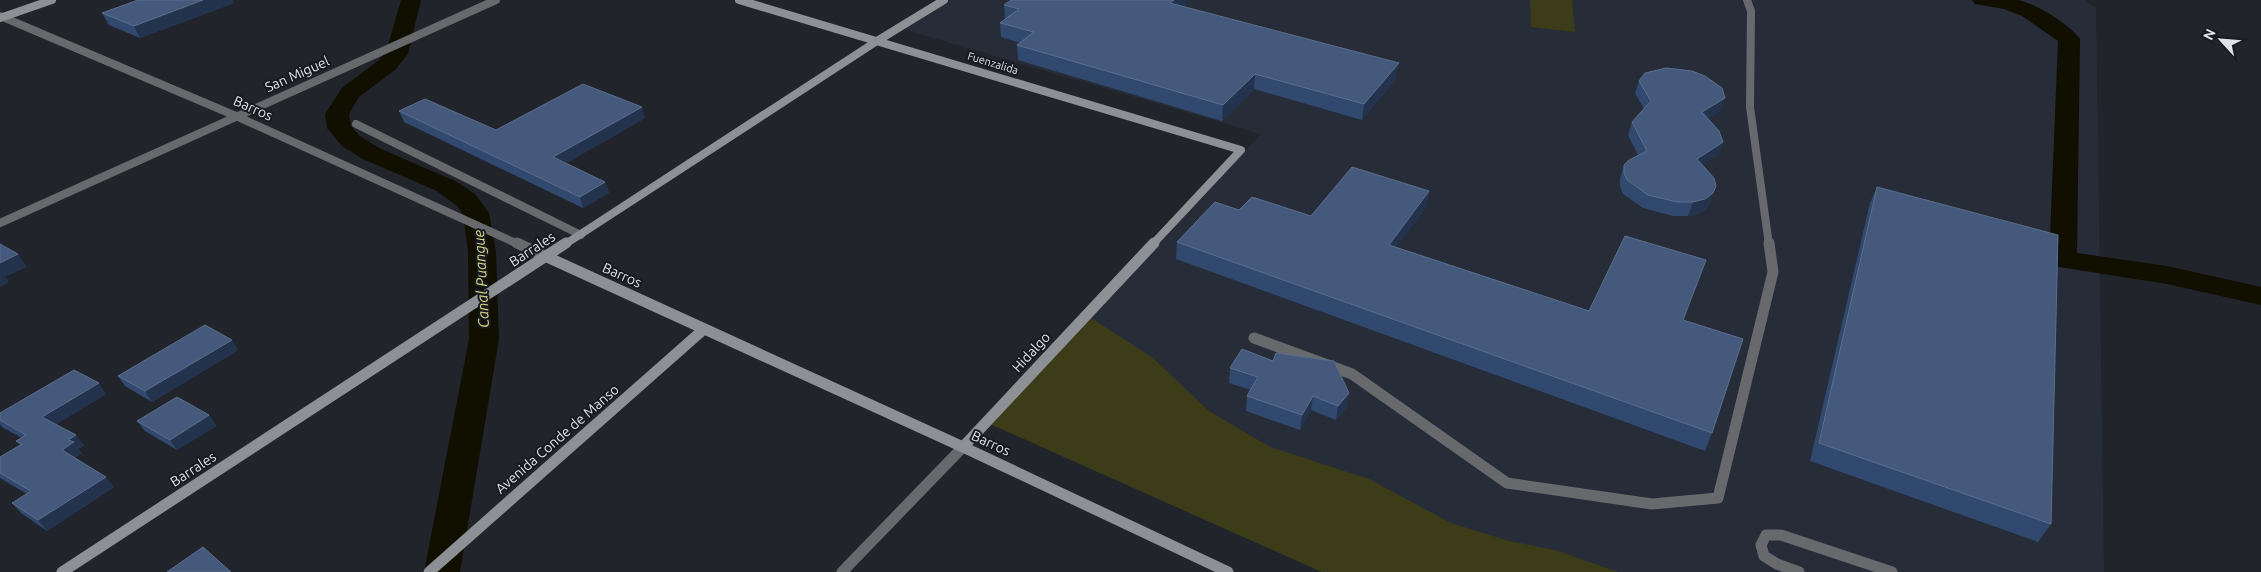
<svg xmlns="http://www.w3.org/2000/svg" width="2261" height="572" viewBox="0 0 2261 572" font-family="Ubuntu,sans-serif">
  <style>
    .built { fill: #262d39 }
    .green { fill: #3d3c18 }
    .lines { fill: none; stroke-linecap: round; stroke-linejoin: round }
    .canal { fill: #110f00; fill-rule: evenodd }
    .lane-far1 { stroke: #67696d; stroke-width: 8 }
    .lane { stroke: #67696d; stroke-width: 11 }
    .street-far1 { stroke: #67696d; stroke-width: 8 }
    .street { stroke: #67696d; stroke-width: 11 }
    .secondary-far1 { stroke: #8d9196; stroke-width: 8 }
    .secondary { stroke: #8d9196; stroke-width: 11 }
    .wall { fill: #31496f }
    .shaded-wall { fill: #23334e }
    .building { fill: #44597c; stroke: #5c6e8c }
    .labels { text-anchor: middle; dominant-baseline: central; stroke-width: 4; stroke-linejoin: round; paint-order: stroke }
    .far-street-label { font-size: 11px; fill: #dfe2e6; stroke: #171b21 }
    .street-label { font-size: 14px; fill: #dfe2e6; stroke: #171b21 }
    .water-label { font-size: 15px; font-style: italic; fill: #dcda84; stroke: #171b21 }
  </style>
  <rect width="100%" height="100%" fill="#21252b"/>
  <path class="built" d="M950 0H2084L2096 8 2104 572H1322L990 424 1261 134 903 29Z"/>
  <path class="green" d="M1530 0H1572L1575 32 1531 27Z
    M1088 316 1153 358 1209 411 1270 447 1369 479 1451 523 1509 541 1555 550 1618 572H1322L990 424Z"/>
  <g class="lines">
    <path class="canal" d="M401 0H421L408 54 395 70 359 97 349 114 351 126 360 136 381 149 455 181 475 194 489 213 496 252 499 339 460 572H424L469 339 468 252 463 214 457 206 437 191 363 159 342 146 327 128 325 114 342 88 379 60 386 52Z
      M1972 0C1986 0 2004 0 2018 0 2037 4 2069 24 2080 39L2077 253 2167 266 2261 287V305L2167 284 2053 266 2049 260 2058 41 2022 16 2004 9 1975 4Z"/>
    <path class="lane-far1" d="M1747 0 1751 11 1750 107 1769 245"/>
    <path class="lane" d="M1254 338 1352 374 1507 483 1652 504 1718 498 1773 272 1769 243
      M1799 572 1777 564 1764 556 1761 545 1766 535H1781L1892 572"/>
    <path class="street-far1" d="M0 16 236 116 520 245
      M356 124 581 235
      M0 223 496 0"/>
    <path class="street" d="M517 243 547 257
      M842 572 963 447"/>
    <path class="secondary-far1" d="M739 0 1241 150 1152 245
      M0 18 52 0
      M564 245 877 41 944 0"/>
    <path class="secondary" d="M547 257 963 447 1228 572
      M963 447 1154 243
      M62 572 566 243
      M429 572 704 329"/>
  </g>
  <path class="wall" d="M234 3 140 38 109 25 102 13Z
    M1186 4 1183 7 1396 78 1362 120 1254 89 1222 121 1018 60 1017 45 1020 43 1001 37 1000 23 1005 19 1004 5Z
    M1639 81 1720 111 1708 118 1723 142 1718 155 1702 165 1711 200 1708 207 1700 213 1688 216H1673L1643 208 1623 194 1620 186V179L1624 165 1638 155 1628 135 1632 122 1644 109 1635 93Z
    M399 111 496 130 645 118 566 163 605 182 609 193 583 208 404 122Z
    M1877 187 2051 524 2038 542 1810 461 1870 203Z
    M1429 191 1426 207 1396 247 1589 311 1683 320 1712 433 1705 451 1176 259 1177 242 1239 210 1311 216Z
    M238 350 152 402 125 386 118 376Z
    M1230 368 1349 393 1346 408 1336 420 1311 410 1300 430 1246 411 1247 396 1251 390 1229 383Z
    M106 394 56 424 84 445 78 449 82 453 74 458 114 487 47 531 21 513 12 503 27 494 0 478V457L20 445 16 441 22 438 2 427 0 424V413Z
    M209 415 216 426 177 450 145 431 137 421Z"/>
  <path class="shaded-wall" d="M203 0H233L234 3 140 38 134 26Z
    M1174 0H1186V4L1170 18V3Z
    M1399 63 1396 78 1362 120 1364 104Z
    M1255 74 1254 89 1222 121 1223 105Z
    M1725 98 1720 111 1697 125 1702 112Z
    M642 107 645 118 557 168 553 157Z
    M1723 142 1718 155 1692 172 1697 159Z
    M605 182 609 193 583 208 580 197Z
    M1716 186 1708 207 1700 213 1688 216 1693 202Z
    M1429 191 1426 207 1386 261 1389 245Z
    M18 254 27 267 5 277 9 282 0 287V263Z
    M232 340 238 350 152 402 145 391Z
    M99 383 106 394 50 428 42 417Z
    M1349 393 1346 408 1336 420 1338 406Z
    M1313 396 1311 410 1300 430 1302 415Z
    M209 415 216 426 177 450 170 440Z
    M76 435 84 445 78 449 82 453 70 460 62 450 68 440Z
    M106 477 114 487 47 531 38 520Z"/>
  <path class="building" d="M138 0H203L134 26 102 13Z
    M1011 0H1174L1170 3 1399 63 1364 104 1255 74 1223 105 1017 45 1034 32 1000 23 1019 9 1004 5Z
    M1666 68 1692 71 1705 76 1722 88 1725 98 1702 112 1719 131 1723 142 1697 159 1714 178 1716 186 1713 193 1705 199 1693 202H1677L1648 195 1627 180 1624 173V165L1629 160 1647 151 1632 122 1651 101 1639 81 1645 73Z
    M583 84 642 107 553 157 605 182 580 197 399 111 425 99 496 130Z
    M1352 167 1429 191 1389 245 1589 311 1625 236 1706 260 1683 320 1743 339 1712 433 1177 242 1215 202 1239 210 1252 197 1311 216Z
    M1877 187 2058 235 2051 524 1819 443Z
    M0 244 18 254 0 263Z
    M205 325 232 340 145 391 118 376Z
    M1242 349 1273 361 1276 353 1334 361 1349 393 1338 406 1313 396 1302 415 1247 396 1258 377 1230 368Z
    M74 370 99 383 42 417 76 435 68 440 74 442 62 450 106 477 38 520 12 503 31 491 0 473V457L22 444 16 441 26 435 0 420V413Z
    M177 397 209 415 170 440 137 421Z
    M203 547 231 572H167Z"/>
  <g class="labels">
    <g class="far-street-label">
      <text transform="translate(993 63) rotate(17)">Fuenzalida</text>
    </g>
    <g class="street-label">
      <text transform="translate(297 74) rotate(-24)">San Miguel</text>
      <text transform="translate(253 108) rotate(24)">Barros</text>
      <text transform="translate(532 249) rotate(-33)">Barrales</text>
      <text transform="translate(622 275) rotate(24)">Barros</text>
      <text transform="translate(1031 352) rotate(-47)">Hidalgo</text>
      <text transform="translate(557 439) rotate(-41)">Avenida Conde de Manso</text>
      <text transform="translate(991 443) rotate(25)">Barros</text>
      <text transform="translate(193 469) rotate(-33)">Barrales</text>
    </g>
    <g class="water-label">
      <text transform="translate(481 279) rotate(-93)">Canal Puangue</text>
    </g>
  </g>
  <g transform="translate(2221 40) rotate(296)" stroke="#171b21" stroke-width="4" paint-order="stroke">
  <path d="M0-4L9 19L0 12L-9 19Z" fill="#dfe2e6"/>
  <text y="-8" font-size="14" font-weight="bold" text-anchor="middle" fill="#dfe2e6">N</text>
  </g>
</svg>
